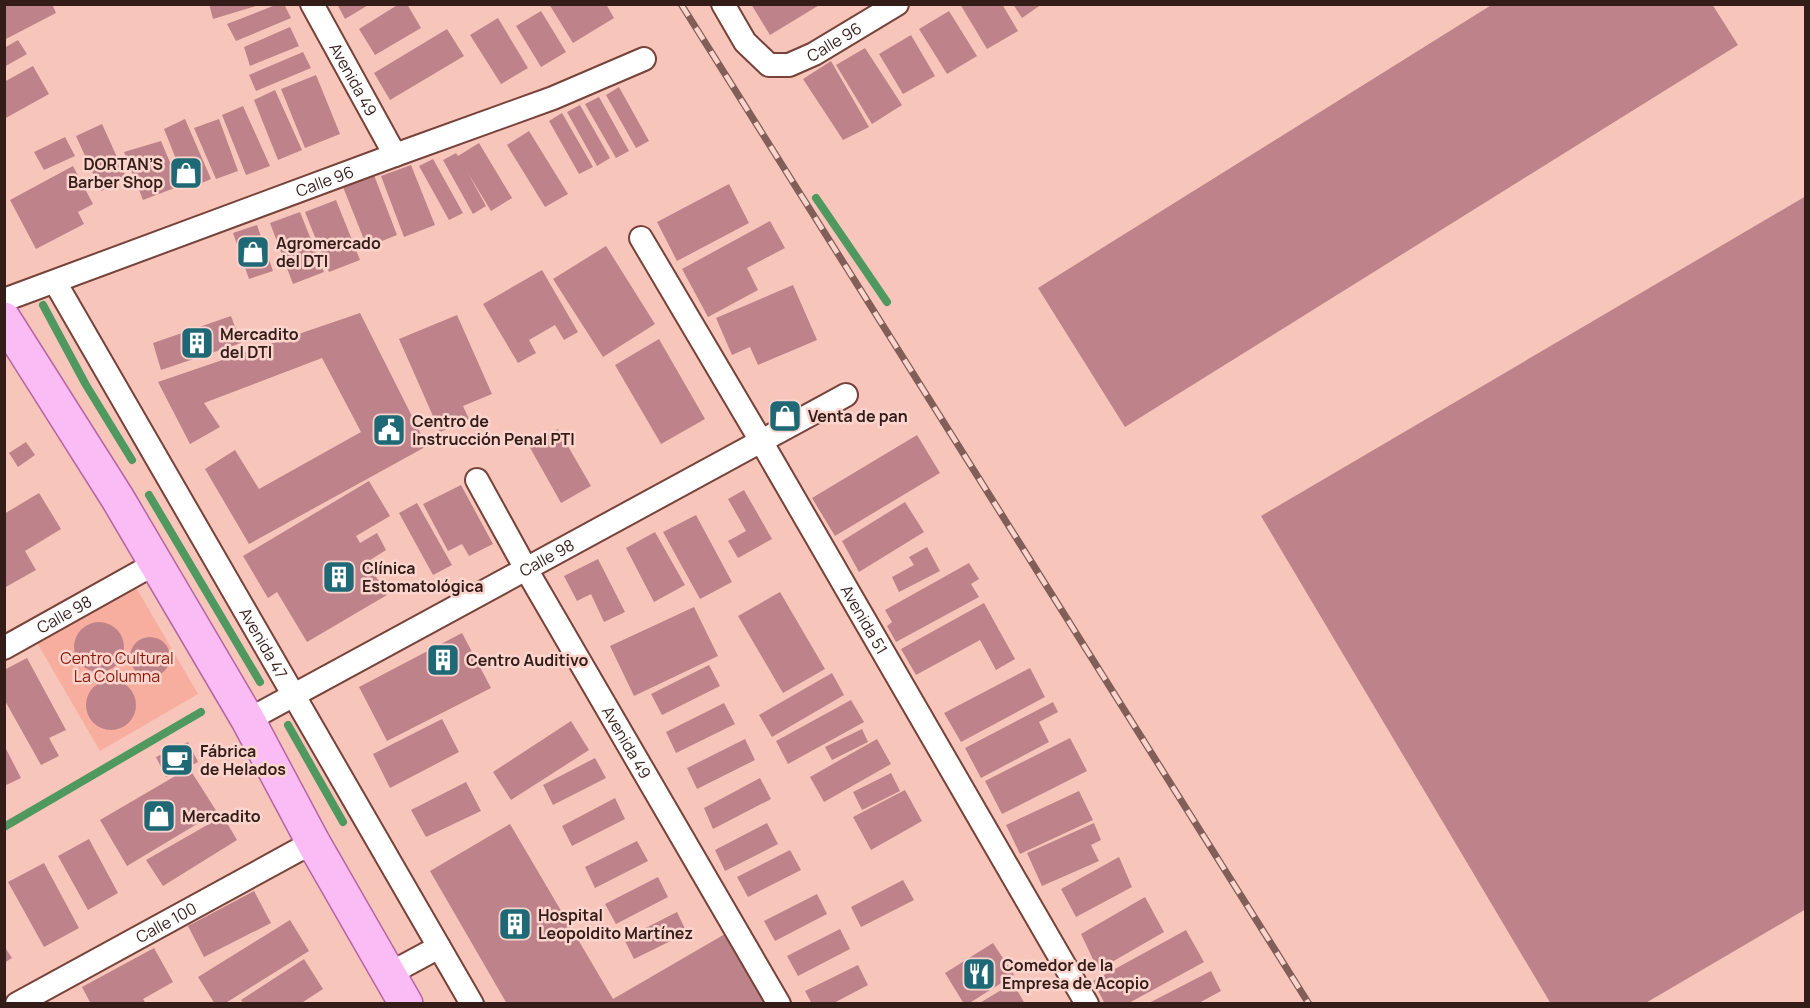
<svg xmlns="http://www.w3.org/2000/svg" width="1810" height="1008" viewBox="0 0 1810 1008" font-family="Manrope,sans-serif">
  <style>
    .green { fill: #f8ae9f }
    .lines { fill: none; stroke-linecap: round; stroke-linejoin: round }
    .stream { stroke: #4f9860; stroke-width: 8 }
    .building { fill: #be838a }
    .street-casing { stroke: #764239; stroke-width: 26 }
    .primary-casing { stroke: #b466a3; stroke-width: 36 }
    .street { stroke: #fff; stroke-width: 22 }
    .primary { stroke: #fbbbf4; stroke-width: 33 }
    .rail-casing { stroke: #815f58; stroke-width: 7 }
    .rail { stroke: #fbd5cd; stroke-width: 4.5; stroke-dasharray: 14; stroke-linecap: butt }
    .labels { text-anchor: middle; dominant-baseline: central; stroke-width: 5; stroke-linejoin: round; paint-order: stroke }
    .street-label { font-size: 16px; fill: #341d19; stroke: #fbd5cd }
    .poi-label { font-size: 16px; font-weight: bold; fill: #341d19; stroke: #fbd5cd; text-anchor: start }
    .park-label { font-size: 16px; fill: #881a0a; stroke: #fbd5cd }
  </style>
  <rect width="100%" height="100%" fill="#f7c5ba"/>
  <path class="green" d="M134 584 198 694 100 751 36 641Z"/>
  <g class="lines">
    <path class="stream" d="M816 198 887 302
      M43 305 86 385 132 460
      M149 495 260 682
      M288 725 343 822
      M4 827 201 712"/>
  </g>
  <path class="building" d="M4 4H52L56 13 4 40Z
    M209 4H259V5L213 19Z
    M278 4H284L291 18 236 41 227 24Z
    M337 4H370L345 19Z
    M399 4H407L421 28 375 55 359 29Z
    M549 4H606L614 18 573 43Z
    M751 4H821L770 35Z
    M960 4H1002L1018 31 987 49Z
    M1013 4H1042L1022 18Z
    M1493 4H1712L1738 45 1125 427 1038 288Z
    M541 11 566 52 541 67 516 26Z
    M949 11 977 56 947 74 919 29Z
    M498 18 528 68 501 84 470 35Z
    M290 27 299 46 250 66 244 47Z
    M447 29 464 56 390 100 374 73Z
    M911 35 935 76 903 94 879 54Z
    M18 40 27 54 4 67V48Z
    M865 48 902 105 872 124 836 65Z
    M303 52 311 68 256 91 249 75Z
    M831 61 869 127 843 140 803 79Z
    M33 66 49 94 4 119V82Z
    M316 75 340 134 305 148 281 89Z
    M619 87 649 141 636 148 606 95Z
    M275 90 302 150 278 160 254 100Z
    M599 97 629 151 616 158 585 104Z
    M580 105 610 158 597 166 567 112Z
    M243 106 270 166 246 175 222 115Z
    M562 113 593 167 579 174 549 121Z
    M185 119 211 179 188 189 164 129Z
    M219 119 238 171 216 179 194 128Z
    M102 124 127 179 101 191 76 136Z
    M529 131 568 194 545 207 507 145Z
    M65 137 75 156 44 170 34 152Z
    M161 141 180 186 143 200 124 152Z
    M479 143 512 198 491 211 468 173 486 206 473 214 443 160 456 153 458 156Z
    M433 159 463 213 449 220 419 166Z
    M411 165 435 225 404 237 381 176Z
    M73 166 93 204 78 212 84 224 36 249 10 200Z
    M374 175 397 235 367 247 343 187Z
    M729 184 749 223 677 261 657 222Z
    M1806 196V909L1644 1004H1551L1261 516Z
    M336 200 360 260 329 272 305 212Z
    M300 212 324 272 293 284 270 223Z
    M770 221 785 248 747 268 758 290 708 317 682 269Z
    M257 225 273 271 249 279 233 233Z
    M606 246 655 324 603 357 553 279Z
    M542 270 578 332 564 340 555 325 529 340 536 353 518 363 483 304Z
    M793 285 817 340 758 365 750 347 732 355 716 318Z
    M360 313 427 446 249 544 205 469 235 450 259 489 361 432 322 358 204 403 220 427 190 444 158 382Z
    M457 315 492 394 463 406 469 419 440 432 399 339Z
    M231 316 241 343 161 370 153 343Z
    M659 339 705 419 661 444 615 365Z
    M558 429 591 486 561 503 529 446Z
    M917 435 940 473 835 536 812 498Z
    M26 442 35 455 18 467 9 453Z
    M369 481 390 516 356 536 360 543 377 533 386 550 367 562 387 595 307 642 277 592 268 598 243 556Z
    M461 485 493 544 469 556 462 544 448 551 423 504Z
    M744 490 772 539 738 558 728 541 746 531 728 499Z
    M39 493 61 529 25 551 36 570 4 588V514Z
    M905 502 924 532 859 572 842 541Z
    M417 503 452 565 433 575 399 513Z
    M696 515 732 582 700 599 663 532Z
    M655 532 685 585 654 602 626 548Z
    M927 547 940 571 899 592 892 577 914 565 909 557Z
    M598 559 625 612 604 622 591 594 577 601 564 576Z
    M969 563 979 579 971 584 979 597 896 642 887 626 892 622 885 610Z
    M780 592 825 669 783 693 738 616Z
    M984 603 1015 659 996 670 980 640 916 675 901 649Z
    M694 607 718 656 634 696 610 646Z
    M74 647a25 25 0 1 1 50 0a25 25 0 1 1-50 0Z
    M462 633 491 688 387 741 359 687Z
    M130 657a20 20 0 1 1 40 0a20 20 0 1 1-40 0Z
    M27 658 66 730 49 738 59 756 41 765 4 699V670Z
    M709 665 720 686 662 715 651 694Z
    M1030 668 1045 697 961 742 944 713Z
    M832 673 844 695 772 737 759 715Z
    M86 705a25 25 0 1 1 50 0a25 25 0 1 1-50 0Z
    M851 700 864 722 788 764 776 741Z
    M1053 702 1058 712 1039 722 1049 742 981 778 965 748Z
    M724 703 735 724 676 753 666 732Z
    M442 719 459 752 390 788 373 754Z
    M571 721 589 750 511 800 493 772Z
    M862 729 868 742 832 760 825 747Z
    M1070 738 1087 771 1002 814 985 781Z
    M745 739 755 760 697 789 687 768Z
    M877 739 891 764 824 802 810 777Z
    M188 742 198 762 166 777 156 757Z
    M4 745 21 778 4 786Z
    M595 758 606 778 553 805 543 785Z
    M189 768 217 812 127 866 100 820Z
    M891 773 900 791 862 810 853 792Z
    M760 778 771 799 713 829 704 808Z
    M466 782 481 811 426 837 411 810Z
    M905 790 922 821 871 850 853 817Z
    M1079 791 1093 820 1020 854 1006 825Z
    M615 798 625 819 572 846 562 826Z
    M223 816 237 840 163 886 146 860Z
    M767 823 778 844 725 871 715 850Z
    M1094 823 1101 840 1091 845 1099 861 1042 886 1027 853Z
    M510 824 613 999 725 934 765 1004H507L430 871Z
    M89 839 118 893 88 910 58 856Z
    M637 841 648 861 595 888 585 867Z
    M790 850 801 870 748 897 737 877Z
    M1119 857 1132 887 1076 917 1061 889Z
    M44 863 79 928 44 947 8 882Z
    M658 877 668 897 616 924 605 904Z
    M903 880 914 900 861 927 851 907Z
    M254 891 271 923 204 957 188 926Z
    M817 894 827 914 775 941 764 921Z
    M1145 897 1164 932 1098 970 1081 934Z
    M677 912 687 933 634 959 624 939Z
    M290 920 309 951 224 1004H215L198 977Z
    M840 929 850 949 798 976 787 956Z
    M1186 930 1204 962 1127 1004H1105L1093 981Z
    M993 943 1014 975 968 1004H964L945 973Z
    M4 946 12 958 4 963Z
    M154 948 173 982 143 999 146 1004H91L82 987Z
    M304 959 323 989 300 1004H244L241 1000Z
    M858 965 868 985 832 1004H812L805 991Z
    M1211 971 1221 991 1197 1004H1147Z
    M1013 983 1025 1004H978Z"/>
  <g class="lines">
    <defs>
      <g id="street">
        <path id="s1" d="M312 4 395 155"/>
        <path id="s2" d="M723 4 745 42 769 65H789L814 54 897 4"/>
        <path id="s3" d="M641 238 761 441 1087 1004"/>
        <path id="s4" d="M55 282 472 1004"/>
        <path id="s5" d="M4 300 395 155 553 98 644 59"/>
        <path id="s6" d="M477 480 526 569 779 1004"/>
        <path id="s7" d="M4 648 156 563"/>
        <path id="s8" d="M248 720 846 395"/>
        <path d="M389 974 439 947"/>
        <path id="s9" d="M17 1004 313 842"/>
      </g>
      <path id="primary" d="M4 319 118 499 248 720 313 842 406 1004"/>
    </defs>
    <use href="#street" class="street-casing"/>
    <use href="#primary" class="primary-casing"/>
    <use href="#street" class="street"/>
    <use href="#primary" class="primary"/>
    <defs>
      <path id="rail" d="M681 4 1309 1004"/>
    </defs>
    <use href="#rail" class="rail-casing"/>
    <use href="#rail" class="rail"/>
  </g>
  <defs>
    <symbol id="shop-square" viewBox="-11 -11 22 22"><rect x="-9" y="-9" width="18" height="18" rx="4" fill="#1f6875" stroke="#fbd5cd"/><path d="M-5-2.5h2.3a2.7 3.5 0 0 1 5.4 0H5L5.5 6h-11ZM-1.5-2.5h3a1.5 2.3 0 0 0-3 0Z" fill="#fff"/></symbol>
    <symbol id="building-square" viewBox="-11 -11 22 22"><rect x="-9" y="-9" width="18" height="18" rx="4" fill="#1f6875" stroke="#fbd5cd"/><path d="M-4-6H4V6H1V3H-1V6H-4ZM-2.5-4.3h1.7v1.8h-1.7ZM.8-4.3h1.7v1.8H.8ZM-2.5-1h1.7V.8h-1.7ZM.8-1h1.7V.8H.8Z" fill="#fff"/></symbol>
    <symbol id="civic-square" viewBox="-11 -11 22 22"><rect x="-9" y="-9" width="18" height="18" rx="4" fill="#1f6875" stroke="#fbd5cd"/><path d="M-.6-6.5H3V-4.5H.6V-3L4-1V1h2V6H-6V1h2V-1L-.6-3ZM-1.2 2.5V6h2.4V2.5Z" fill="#fff"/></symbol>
    <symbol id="cafe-square" viewBox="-11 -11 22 22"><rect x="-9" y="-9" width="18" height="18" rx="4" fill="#1f6875" stroke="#fbd5cd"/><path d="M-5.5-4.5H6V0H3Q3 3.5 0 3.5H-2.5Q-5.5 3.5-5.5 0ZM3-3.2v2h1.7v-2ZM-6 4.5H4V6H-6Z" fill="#fff"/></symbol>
    <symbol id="restaurant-square" viewBox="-11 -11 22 22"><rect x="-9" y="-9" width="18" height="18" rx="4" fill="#1f6875" stroke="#fbd5cd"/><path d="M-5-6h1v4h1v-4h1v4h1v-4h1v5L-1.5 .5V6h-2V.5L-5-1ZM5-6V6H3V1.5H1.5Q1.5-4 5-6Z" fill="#fff"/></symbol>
  </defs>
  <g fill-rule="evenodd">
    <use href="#shop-square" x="167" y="154" width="38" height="38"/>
    <use href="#shop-square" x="234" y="233" width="38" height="38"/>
    <use href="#building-square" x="178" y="324" width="38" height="38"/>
    <use href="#shop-square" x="766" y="397" width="38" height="38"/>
    <use href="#civic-square" x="370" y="411" width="38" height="38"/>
    <use href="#building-square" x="320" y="558" width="38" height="38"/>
    <use href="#building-square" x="424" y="641" width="38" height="38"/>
    <use href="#cafe-square" x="158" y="741" width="38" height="38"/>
    <use href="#shop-square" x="140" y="797" width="38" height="38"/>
    <use href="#building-square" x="496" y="905" width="38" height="38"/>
    <use href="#restaurant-square" x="960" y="955" width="38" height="38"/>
  </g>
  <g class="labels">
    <g class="street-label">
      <text stroke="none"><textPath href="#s2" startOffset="148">Calle 96</textPath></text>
      <text stroke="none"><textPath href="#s1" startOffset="86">Avenida 49</textPath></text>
      <text stroke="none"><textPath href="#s5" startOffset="342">Calle 96</textPath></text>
      <text stroke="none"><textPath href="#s8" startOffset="340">Calle 98</textPath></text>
      <text stroke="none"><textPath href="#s7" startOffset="69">Calle 98</textPath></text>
      <text stroke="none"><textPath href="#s3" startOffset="442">Avenida 51</textPath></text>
      <text stroke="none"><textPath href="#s4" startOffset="417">Avenida 47</textPath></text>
      <text stroke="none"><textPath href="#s6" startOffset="302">Avenida 49</textPath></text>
      <text stroke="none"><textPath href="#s9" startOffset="170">Calle 100</textPath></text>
    </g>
    <g class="poi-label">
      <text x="163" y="164" text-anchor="end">DORTAN’S<tspan x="163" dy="18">Barber Shop</tspan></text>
      <text x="276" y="243">Agromercado<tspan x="276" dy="18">del DTI</tspan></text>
      <text x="220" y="334">Mercadito<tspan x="220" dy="18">del DTI</tspan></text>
      <text x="808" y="416">Venta de pan</text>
      <text x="412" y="421">Centro de<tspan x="412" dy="18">Instrucción Penal PTI</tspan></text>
      <text x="362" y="568">Clínica<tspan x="362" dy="18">Estomatológica</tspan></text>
      <text x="466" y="660">Centro Auditivo</text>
      <text x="200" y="751">Fábrica<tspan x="200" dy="18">de Helados</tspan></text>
      <text x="182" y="816">Mercadito</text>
      <text x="538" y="915">Hospital<tspan x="538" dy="18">Leopoldito Martínez</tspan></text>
      <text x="1002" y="965">Comedor de la<tspan x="1002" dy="18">Empresa de Acopio</tspan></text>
    </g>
    <g class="park-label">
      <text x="117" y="658">Centro Cultural<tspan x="117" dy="18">La Columna</tspan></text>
    </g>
  </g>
  <rect width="1810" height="1008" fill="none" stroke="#341d19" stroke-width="12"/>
</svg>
